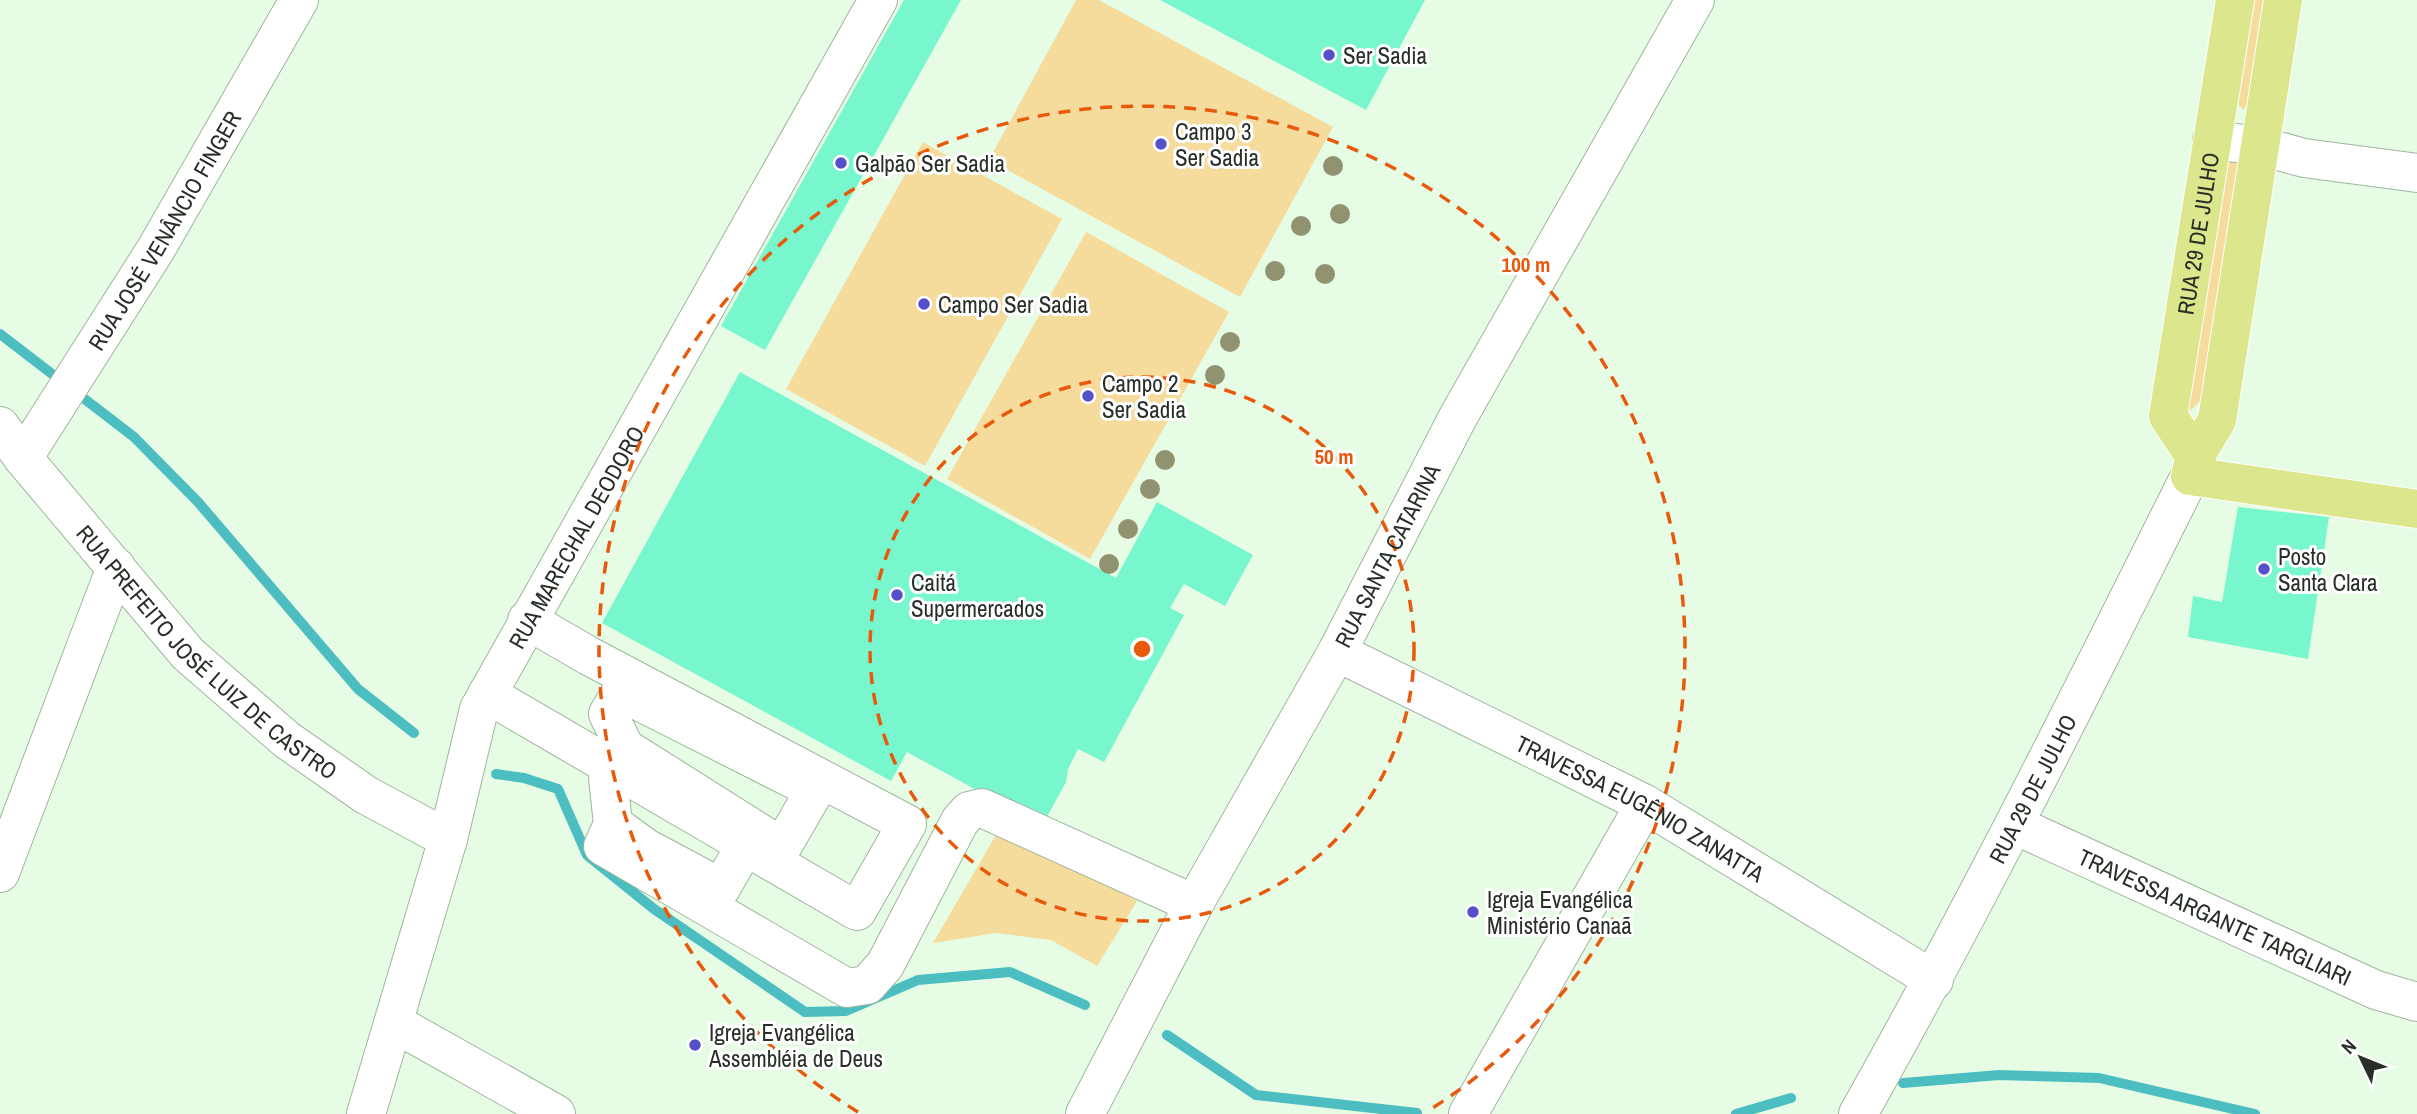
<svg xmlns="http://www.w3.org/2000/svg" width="2417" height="1114" viewBox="0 0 2417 1114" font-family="'Archivo Narrow',sans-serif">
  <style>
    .green { fill: #f5db9c }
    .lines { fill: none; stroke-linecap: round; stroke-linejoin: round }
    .stream { stroke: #4cbec1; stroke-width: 10 }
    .building { fill: #78f7cf }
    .minor-casing { stroke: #a1b59f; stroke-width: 40 }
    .major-casing { stroke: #fff; stroke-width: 40 }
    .minor { stroke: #fff; stroke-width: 38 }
    .major { stroke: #dce68c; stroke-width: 38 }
    .tree { fill: #919270 }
    .ring { fill: none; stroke: #e8590c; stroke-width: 3.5; stroke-dasharray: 12 9 }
    .poi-dot { fill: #5550c7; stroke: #fff; stroke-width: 2.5 }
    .labels { text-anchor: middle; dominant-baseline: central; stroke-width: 6; stroke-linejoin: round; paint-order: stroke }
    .poi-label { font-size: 23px; fill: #272f26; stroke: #fff; text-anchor: start }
    .street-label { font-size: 23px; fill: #272f26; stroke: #fff }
    .centre { fill: #e8590c; stroke: #fff; stroke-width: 3.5 }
    .ring-label { font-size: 21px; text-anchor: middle; font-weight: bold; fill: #e8590c; stroke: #fff; stroke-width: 6; stroke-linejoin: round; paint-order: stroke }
  </style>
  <rect width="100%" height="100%" fill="#e7fce5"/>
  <path class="green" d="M1076 0H1099L1333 127 1240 297 989 160Z
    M2242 0H2273L2256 94 2243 110 2227 89Z
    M923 142 1062 219 925 466 786 389Z
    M2234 144 2245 163 2204 398 2185 415 2214 160Z
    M1086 232 1229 312 1090 559 947 479Z
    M1003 823 1137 901 1097 966 1051 940 996 933 933 943Z"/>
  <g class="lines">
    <path class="stream" d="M0 334 134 437 198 502 358 689 414 733
      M496 774 524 778 558 789 587 855 654 909 805 1012 846 1011 918 980 1010 972 1085 1005
      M1167 1035 1256 1095 1417 1113
      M1903 1083 1999 1075 2099 1078 2255 1114
      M1736 1114 1791 1098"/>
  </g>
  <path class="building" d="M904 0H961L765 350 721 326Z
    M1160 0H1425L1366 110Z
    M740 372 1116 578 1157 502 1253 555 1225 606 1184 584 1170 608 1184 615 1104 762 1078 749 1068 769 1066 782 1042 826 907 752 891 781 602 623Z
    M2238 507 2329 517 2308 659 2188 637 2193 596 2222 602Z"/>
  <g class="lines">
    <defs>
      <g id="minor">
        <path d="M2212 140 2260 146 2304 158 2417 173"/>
        <path id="s1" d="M0 426 23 458 188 654 287 740 366 795 448 839"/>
        <path id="s2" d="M23 458 156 249 299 0"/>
        <path d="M527 620 589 656 907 824 857 911 745 846"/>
        <path id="s3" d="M1337 652 1645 804 1934 980"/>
        <path d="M621 692 815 790 782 847 625 748 608 714Z"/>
        <path d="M487 694 729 835 745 846 721 888 646 848 613 824 608 778 625 748"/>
        <path d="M613 824 603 846 847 988 867 985 885 965 960 821 969 811 982 808 1194 904"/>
        <path id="s4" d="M2015 825 2376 990 2417 1002"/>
        <path d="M0 873 116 567"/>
        <path d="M394 1023 556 1114"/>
        <path id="s5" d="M366 1114 448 839 479 709 878 0"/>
        <path id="s6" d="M1085 1114 1194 904 1337 652 1458 417 1695 0"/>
        <path d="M1468 1114 1645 804"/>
        <path id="s7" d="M1858 1114C1976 905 2083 690 2190 476"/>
      </g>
      <g id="major">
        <path d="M2283 0 2217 420 2195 457 2190 476 2417 509"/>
        <path id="s8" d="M2195 457 2168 416 2235 0"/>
      </g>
    </defs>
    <use href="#minor" class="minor-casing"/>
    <use href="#major" class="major-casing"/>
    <use href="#minor" class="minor"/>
    <use href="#major" class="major"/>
  </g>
  <g class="tree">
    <circle cx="1333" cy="166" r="10"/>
    <circle cx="1340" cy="214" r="10"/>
    <circle cx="1301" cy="226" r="10"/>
    <circle cx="1275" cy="271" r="10"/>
    <circle cx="1325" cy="274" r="10"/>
    <circle cx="1230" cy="342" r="10"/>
    <circle cx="1215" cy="375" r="10"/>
    <circle cx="1165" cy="460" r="10"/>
    <circle cx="1150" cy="489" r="10"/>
    <circle cx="1128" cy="529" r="10"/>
    <circle cx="1109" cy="564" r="10"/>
  </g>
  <g class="ring">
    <circle cx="1142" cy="649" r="272"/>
    <path d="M858 1112A543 543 0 1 1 1426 1112"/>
  </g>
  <g class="poi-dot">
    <circle cx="1329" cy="55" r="7"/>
    <circle cx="1161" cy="144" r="7"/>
    <circle cx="841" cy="163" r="7"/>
    <circle cx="924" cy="304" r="7"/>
    <circle cx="1088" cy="396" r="7"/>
    <circle cx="2264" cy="569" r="7"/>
    <circle cx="897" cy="595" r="7"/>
    <circle cx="1473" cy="912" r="7"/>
    <circle cx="695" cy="1045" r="7"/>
  </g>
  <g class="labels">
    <g class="poi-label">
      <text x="1343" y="55">Ser Sadia</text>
      <text x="1175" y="131">Campo 3<tspan x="1175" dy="26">Ser Sadia</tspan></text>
      <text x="855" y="163">Galpão Ser Sadia</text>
      <text x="938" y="304">Campo Ser Sadia</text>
      <text x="1102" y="383">Campo 2<tspan x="1102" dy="26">Ser Sadia</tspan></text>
      <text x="2278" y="556">Posto<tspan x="2278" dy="26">Santa Clara</tspan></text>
      <text x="911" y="582">Caitá<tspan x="911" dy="26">Supermercados</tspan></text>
      <text x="1487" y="899">Igreja Evangélica<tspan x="1487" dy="26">Ministério Canaã</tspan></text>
      <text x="709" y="1032">Igreja Evangélica<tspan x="709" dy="26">Assembléia de Deus</tspan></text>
    </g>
    <g class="street-label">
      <text stroke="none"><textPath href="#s2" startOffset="268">RUA JOSÉ VENÂNCIO FINGER</textPath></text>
      <text stroke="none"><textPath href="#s8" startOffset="234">RUA 29 DE JULHO</textPath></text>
      <text stroke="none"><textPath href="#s5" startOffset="618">RUA MARECHAL DEODORO</textPath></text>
      <text stroke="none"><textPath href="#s6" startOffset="635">RUA SANTA CATARINA</textPath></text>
      <text stroke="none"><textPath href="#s1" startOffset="308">RUA PREFEITO JOSÉ LUIZ DE CASTRO</textPath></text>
      <text stroke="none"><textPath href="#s7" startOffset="369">RUA 29 DE JULHO</textPath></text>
      <text stroke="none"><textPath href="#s3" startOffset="341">TRAVESSA EUGÊNIO ZANATTA</textPath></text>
      <text stroke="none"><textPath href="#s4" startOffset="220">TRAVESSA ARGANTE TARGLIARI</textPath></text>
    </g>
  </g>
  <circle cx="1142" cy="649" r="10" class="centre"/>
  <g class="ring-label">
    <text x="1526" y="272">100 m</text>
    <text x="1334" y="464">50 m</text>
  </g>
  <g transform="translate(2361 1058) rotate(313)" stroke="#ffffff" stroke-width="5" paint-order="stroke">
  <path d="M0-5L12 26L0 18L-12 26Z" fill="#272f26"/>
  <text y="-10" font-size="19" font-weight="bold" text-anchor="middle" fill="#272f26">N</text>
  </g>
</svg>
